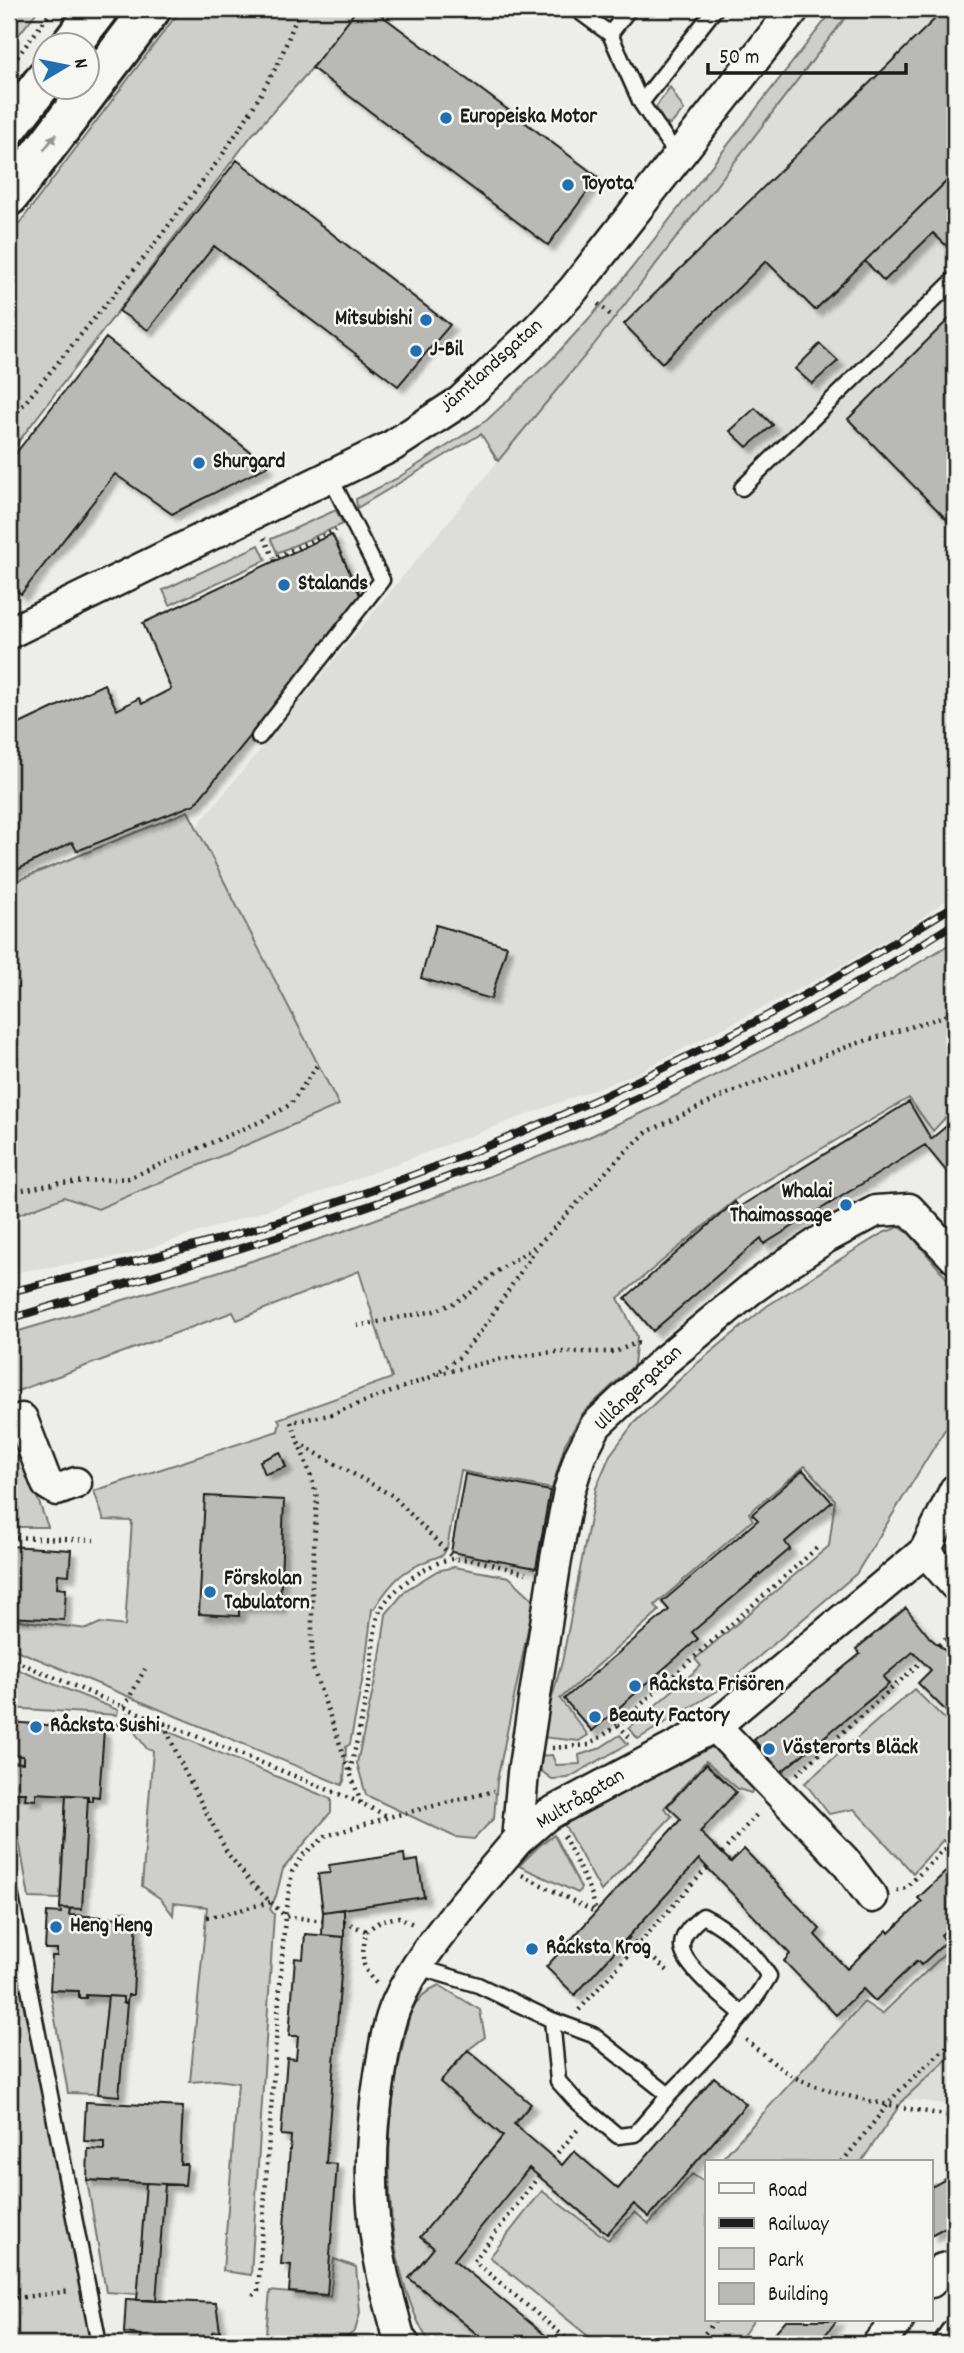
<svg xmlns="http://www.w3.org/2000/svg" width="964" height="2353" viewBox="0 0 964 2353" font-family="Dekko,sans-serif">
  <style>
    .built { fill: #ddddda }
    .green { fill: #cececb; stroke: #757574; stroke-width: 2 }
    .building { fill: #b9b9b6; stroke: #1c1c1c; stroke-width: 2; filter: url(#shadow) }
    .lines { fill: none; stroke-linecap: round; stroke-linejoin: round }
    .service-casing { stroke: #1c1c1c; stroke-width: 19 }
    .minor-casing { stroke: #1c1c1c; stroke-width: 35 }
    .secondary-casing { stroke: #1c1c1c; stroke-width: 44 }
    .path { stroke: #1c1c1c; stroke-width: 4.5; stroke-dasharray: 2 5; stroke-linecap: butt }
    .service { stroke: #f6f6f2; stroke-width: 14 }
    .minor { stroke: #f6f6f2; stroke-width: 30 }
    .secondary { stroke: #f6f6f2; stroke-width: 38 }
    .rail-casing { stroke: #1c1c1c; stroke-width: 8 }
    .rail { stroke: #f6f6f2; stroke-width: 5; stroke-dasharray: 16; stroke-linecap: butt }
    .minor-bridge-casing { stroke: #1c1c1c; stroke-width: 35; stroke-linecap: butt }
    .minor-bridge { stroke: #f6f6f2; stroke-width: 30 }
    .oneway { fill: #949492 }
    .poi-dot { fill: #1f6fb2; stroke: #f6f6f2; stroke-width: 2.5 }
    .labels { text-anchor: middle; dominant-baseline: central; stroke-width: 5; stroke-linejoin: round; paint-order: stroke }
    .poi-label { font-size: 21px; font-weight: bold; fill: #1c1c1c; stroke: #f6f6f2; text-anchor: start }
    .street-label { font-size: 21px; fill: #1c1c1c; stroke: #f6f6f2 }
  </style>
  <defs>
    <filter id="shadow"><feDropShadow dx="6" dy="6" stdDeviation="2" flood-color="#0004"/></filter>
  </defs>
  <rect width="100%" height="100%" fill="#edede9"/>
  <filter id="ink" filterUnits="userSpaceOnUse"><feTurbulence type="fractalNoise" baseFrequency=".0143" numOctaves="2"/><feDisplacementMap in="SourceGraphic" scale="14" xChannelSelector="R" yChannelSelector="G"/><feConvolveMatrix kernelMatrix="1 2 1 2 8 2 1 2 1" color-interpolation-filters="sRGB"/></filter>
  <g filter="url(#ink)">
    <path class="built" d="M852 9H955V894L903 931 814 981 633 1075 310 1196 125 1256 9 1273V1218L64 1197 98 1209 339 1106 197 826 593 346Z
      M955 2052V2105L904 2099Z"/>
    <path class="green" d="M9 9H39L9 47Z
      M181 9H357L312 68 252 135 9 454V237Z
      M834 9H852L593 346 498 461 481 434 357 508 356 499 396 479 487 420 553 358 613 292Z
      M670 87 684 110 670 125 664 122 656 107Z
      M336 510 343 524 277 553 271 539Z
      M259 545 266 560 170 605 163 590Z
      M188 811 339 1105 98 1209 64 1197 9 1218V884Z
      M955 941V1113L945 1118 933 1131 909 1098 740 1196 618 1298 637 1336 634 1365 583 1413 565 1444 552 1489 461 1471 447 1548 443 1555C406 1567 394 1577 374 1609H372L365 1666 350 1744 346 1747 344 1781 342 1785 9 1647V1619L87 1629 100 1623 125 1626 132 1521 104 1520 94 1491 278 1431 280 1422 278 1419 392 1378 359 1271 237 1320 233 1312 9 1394V1334L217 1272 341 1232 462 1187 589 1137 654 1107 844 1008Z
      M899 1227 910 1234 955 1288V1413L856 1574 722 1688 638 1739 629 1728 701 1666 695 1659 829 1546 835 1500 805 1466 749 1513 753 1520 655 1605 659 1611 560 1699 588 1735 579 1741 541 1737 562 1662 596 1488 610 1455 634 1423 694 1366 767 1306 842 1258 883 1233Z
      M9 1448 24 1461 48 1527H9Z
      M454 1567 509 1577 534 1600 497 1781 494 1818 474 1839 455 1837 366 1795 357 1763 380 1658 386 1614 406 1590 437 1571Z
      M9 1666 118 1710 117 1715 9 1708Z
      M914 1689 955 1729V1853L943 1840 913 1873 854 1809 829 1814 805 1783Z
      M138 1719 331 1799V1812L283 1869 276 1896 270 1909 274 1914 251 2275 223 2271 238 2083 217 2080 190 2082 207 1907 174 1903 173 1915 161 1899 142 1886 153 1751 147 1749 131 1727Z
      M620 1735 628 1744 568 1778 552 1779 541 1771 537 1756 552 1755 556 1765 580 1764 579 1755 598 1749Z
      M712 1747 723 1748 755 1786 751 1793 738 1789 706 1761 664 1808 672 1816 601 1891 564 1824Z
      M11 1793H26V1799L35 1800 36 1793 66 1795 60 1899 29 1898Z
      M554 1835 581 1888 578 1893 519 1866 539 1846Z
      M9 1888 99 2344H9Z
      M955 1929V2052L904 2099 861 2162H719L864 2002 882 2014 955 1944 948 1935Z
      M439 1985 480 2010 485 2037 468 2050 440 2082 503 2136 421 2237 434 2248 410 2278 489 2344H431C409 2314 396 2259 392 2222 386 2161 390 2096 405 2036 407 2028 408 2017 412 2010 418 1998 427 1990 439 1985Z
      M50 1990 79 1991V1998H86V1995L108 1996 98 2094 68 2093Z
      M692 2174 703 2181 707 2177V2320H754L737 2344H598L490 2257 542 2191 608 2240 635 2212 649 2224Z
      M87 2180 146 2183 138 2294 106 2292Z
      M334 2259 356 2267 360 2313 355 2331 338 2344H265L270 2291 330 2297Z"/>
    <path class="building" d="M357 9H373L598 177 548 245 312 68Z
      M945 9H955V173L815 310 766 261 662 363 624 324Z
      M237 160 450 325 398 386 214 246 148 330 119 311Z
      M955 173V250L953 252 933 233 884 281 865 261Z
      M955 313V528L848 419Z
      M106 338 268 466 172 514 115 474 21 594 9 584V462Z
      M820 344 838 361 812 384 795 369Z
      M755 408 773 425 747 447 730 431Z
      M332 534 362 599 195 804 77 851 72 842 9 874V729L104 684 117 710 139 698 142 704 171 689 143 623Z
      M436 925 507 946 491 999 421 978Z
      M909 1102 931 1139 955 1119V1182L925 1145 764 1244 761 1238 653 1331 625 1298 735 1202 739 1207Z
      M280 1452 286 1467 265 1474 260 1461Z
      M803 1470 832 1502 785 1542 790 1549 692 1632 698 1639 592 1731 564 1699 669 1610 662 1602 758 1520 752 1514Z
      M465 1474 550 1491 536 1568 451 1552Z
      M205 1496 284 1500 280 1608 239 1606V1616L199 1614Z
      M9 1546 71 1550 69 1575 58 1574 57 1588 66 1589 64 1620 9 1617Z
      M906 1608 930 1638 955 1659V1720L918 1683 931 1670 913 1652 883 1677 889 1684 781 1772 754 1740 860 1654 856 1649Z
      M11 1722 104 1730 99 1797 92 1796V1801H88V1796L36 1793V1800L25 1799 26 1793H11L13 1762 23 1763V1756L11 1755Z
      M706 1764 736 1792 700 1832 731 1862 744 1849 820 1929 815 1935 847 1969 887 1930 889 1933 922 1902 918 1898 952 1866 955 1869V1922L941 1935 946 1942 921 1965 917 1961 875 2001 863 1989 836 2015 784 1961 790 1954 699 1859 575 1995 546 1967 681 1819 667 1806Z
      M66 1795 88 1796 82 1909 60 1908Z
      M404 1854 405 1862 418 1860 424 1897 323 1912 318 1874 330 1873 329 1865Z
      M60 1908 70 1909 69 1915 121 1918V1911L127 1912 126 1917 137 1918 133 1995H128L127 2003H123V1997L86 1995V1998H79V1991L50 1990 52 1956H57V1949H45L47 1912 61 1913Z
      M344 1909V1937L322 1935 323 1912Z
      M305 1934 344 1937 326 2163 337 2164 327 2295 289 2292 291 2265 281 2264 291 2136 281 2135 287 2058 296 2059 298 2036H289L295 1958 303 1959Z
      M108 1996 123 1997V2003H127L119 2096 98 2094Z
      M468 2050 531 2104 514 2124 562 2165 574 2151 618 2189 714 2077 746 2104 649 2217 634 2204 607 2234 529 2168 454 2260 556 2344H489L409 2278 434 2248 420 2237 503 2136 440 2082Z
      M86 2102 183 2107 180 2164H187L185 2185 87 2180 88 2149 104 2150V2142L84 2141Z
      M955 2174V2222L931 2235V2187Z
      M146 2183 165 2184 156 2301 137 2300Z
      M126 2299 216 2303 220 2331 212 2332V2342L221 2344H140L141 2335 124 2333Z
      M786 2320H837L818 2344H781L783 2343 772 2336Z"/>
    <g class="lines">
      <defs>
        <path id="service" d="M576 9 610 34 641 103
          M610 34 629 9
          M679 155 668 142 641 103 715 9
          M742 488 955 279
          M259 737 382 580 330 477
          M9 1887 99 2344
          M418 1967 478 1985 552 2020 593 2035 669 2095C704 2059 744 2020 769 1976 754 1953 728 1928 703 1916 694 1923 682 1933 682 1946 681 1965 728 2001 742 2014
          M552 2020 558 2081 574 2099 618 2136 635 2134 669 2095"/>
        <path id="minor" d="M9 633 392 446 461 401 537 329 573 290 794 9
          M9 1423 22 1419 47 1484 57 1490 76 1483
          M925 1551 955 1585
          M715 1726 844 1860 872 1897
          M517 1841 523 1773 556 1559 569 1491 580 1456 596 1425 664 1361 750 1290 789 1262 827 1237 876 1211 909 1209 955 1258
          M517 1841 547 1815 715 1726 925 1551 955 1490
          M931 2282 942 2269 955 2266
          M404 2344 399 2338C394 2317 388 2297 383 2276 368 2210 369 2142 380 2075 384 2051 387 2025 397 2003 413 1967 438 1936 462 1906
          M878 2344 899 2320
          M949 2344 955 2335"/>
        <path id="secondary" d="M70 46 98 9
          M9 126 46 78
          M9 196 151 9"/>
      </defs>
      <use href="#service" class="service-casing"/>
      <use href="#minor" class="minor-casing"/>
      <use href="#secondary" class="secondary-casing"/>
      <path class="path" d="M9 68 53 9
        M598 304 614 318
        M9 422 143 259 221 157 251 111 279 62 300 9
        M264 538 274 558
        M275 561 274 558 336 530
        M9 1190 17 1191 59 1183 129 1178 262 1121 291 1104 318 1064
        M357 1326 434 1311 452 1304 469 1294 499 1270 534 1247
        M438 1374 501 1359 551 1352H615L636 1343 642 1344
        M298 1443 393 1496 454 1559
        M9 1537 94 1540
        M939 1645 955 1632
        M9 1658 107 1700 361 1803 389 1817
        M124 1707 145 1669
        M164 1724 184 1770 228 1854 253 1885 285 1916 323 1921
        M117 1725 132 1711
        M618 1725 632 1740
        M552 1748 589 1745 618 1725 819 1546
        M350 1771C357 1740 364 1709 370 1677 373 1659 373 1624 381 1609 390 1590 432 1560 453 1559 477 1558 503 1568 526 1573
        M797 1774 922 1661
        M361 1803 312 1666V1583L317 1498 312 1479 291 1422 329 1415 431 1377 458 1358 482 1330 539 1244 619 1158 647 1132 727 1094 849 1046 955 1013
        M564 1836 592 1895 596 1913
        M722 1853 759 1812
        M522 1875 595 1912
        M897 1891 906 1888 947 1846 955 1854
        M207 1917 221 1915 270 1902
        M344 1922 366 1931
        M628 1938 669 1972
        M376 1983C358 1965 363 1955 366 1931L382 1920 399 1917 413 1924
        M579 2010 707 1868
        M746 2040C762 2053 780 2070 798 2079 842 2099 907 2108 955 2117
        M553 2158 580 2127
        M842 2162 898 2092 955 2039
        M539 2176 474 2261 573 2344
        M253 2296 258 2291 285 1916 292 1872 304 1854 326 1836 389 1817 494 1791
        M9 2299 70 2291
        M696 2344 716 2320"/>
      <use href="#service" class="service"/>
      <use href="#minor" class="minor"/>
      <use href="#secondary" class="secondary"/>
      <defs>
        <path id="rail" d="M9 1292C110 1268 212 1244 311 1211 468 1159 621 1093 768 1015 832 981 894 943 955 905
          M9 1319C164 1272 320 1227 471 1168 640 1103 802 1021 955 923"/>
      </defs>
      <use href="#rail" class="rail-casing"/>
      <use href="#rail" class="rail"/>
      <defs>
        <path id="minor-bridge" d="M462 1906 517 1841"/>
      </defs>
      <use href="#minor-bridge" class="minor-bridge-casing"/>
      <use href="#minor-bridge" class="minor-bridge"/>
    </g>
    <defs><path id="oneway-solid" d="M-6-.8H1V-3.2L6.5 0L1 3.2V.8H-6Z" transform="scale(1.75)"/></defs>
    <use class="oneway" href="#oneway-solid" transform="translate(50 142) rotate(-53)"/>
  </g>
  <g class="poi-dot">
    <circle cx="446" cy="118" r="7"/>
    <circle cx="568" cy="185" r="7"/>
    <circle cx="426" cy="320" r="7"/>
    <circle cx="416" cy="351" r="7"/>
    <circle cx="199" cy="463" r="7"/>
    <circle cx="284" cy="585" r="7"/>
    <circle cx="846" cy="1205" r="7"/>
    <circle cx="210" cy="1592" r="7"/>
    <circle cx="635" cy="1686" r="7"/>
    <circle cx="595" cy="1717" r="7"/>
    <circle cx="36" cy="1727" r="7"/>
    <circle cx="769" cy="1749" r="7"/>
    <circle cx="56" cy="1927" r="7"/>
    <circle cx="532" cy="1949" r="7"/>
  </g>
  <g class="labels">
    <g class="poi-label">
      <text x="460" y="118">Europeiska Motor</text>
      <text x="582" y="185">Toyota</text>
      <text x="412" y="320" text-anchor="end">Mitsubishi</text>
      <text x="430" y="351">J-Bil</text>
      <text x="213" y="463">Shurgard</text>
      <text x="298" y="585">Stalands</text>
      <text x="832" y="1193" text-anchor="end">Whalai<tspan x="832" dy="24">Thaimassage</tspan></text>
      <text x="224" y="1580">Förskolan<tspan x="224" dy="24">Tabulatorn</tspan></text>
      <text x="649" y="1686">Råcksta Frisören</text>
      <text x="609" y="1717">Beauty Factory</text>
      <text x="50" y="1727">Råcksta Sushi</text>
      <text x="783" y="1749">Västerorts Bläck</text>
      <text x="70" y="1927">Heng Heng</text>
      <text x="546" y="1949">Råcksta Krog</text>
    </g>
    <g class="street-label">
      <text transform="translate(492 367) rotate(-42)">Jämtlandsgatan</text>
      <text transform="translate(639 1389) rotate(-44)">Ullångergatan</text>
      <text transform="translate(581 1800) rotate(-31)">Multrågatan</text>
    </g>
  </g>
  <rect width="964" height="2353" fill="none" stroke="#f6f6f2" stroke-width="35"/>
  <rect x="18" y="18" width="929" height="2318" fill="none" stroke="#1c1c1c" stroke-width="2.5" filter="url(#ink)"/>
  <rect x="705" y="2160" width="228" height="161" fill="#f6f6f2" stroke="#9f9f9c" stroke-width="2"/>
  <rect x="719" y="2183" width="35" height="10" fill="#f6f6f2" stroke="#9f9f9c" stroke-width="2"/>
  <text x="768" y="2196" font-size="21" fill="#1c1c1c">Road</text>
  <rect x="719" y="2218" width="35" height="10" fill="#1c1c1c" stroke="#9f9f9c" stroke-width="2"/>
  <text x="768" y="2230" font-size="21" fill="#1c1c1c">Railway</text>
  <rect x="719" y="2248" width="35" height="21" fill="#cececb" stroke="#9f9f9c" stroke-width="2"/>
  <text x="768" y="2266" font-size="21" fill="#1c1c1c">Park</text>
  <rect x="719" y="2283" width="35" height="21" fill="#b9b9b6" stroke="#9f9f9c" stroke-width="2"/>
  <text x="768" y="2300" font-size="21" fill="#1c1c1c">Building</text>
  <g transform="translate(66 66) rotate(80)"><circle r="33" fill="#f6f6f2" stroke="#9f9f9c" stroke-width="2"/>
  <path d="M0-5L12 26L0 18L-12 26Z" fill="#1f6fb2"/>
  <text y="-10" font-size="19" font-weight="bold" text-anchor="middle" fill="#1c1c1c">N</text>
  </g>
  <path d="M708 63v10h198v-10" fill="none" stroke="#1c1c1c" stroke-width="3.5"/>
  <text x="719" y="63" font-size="21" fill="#1c1c1c" stroke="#f6f6f2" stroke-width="5" paint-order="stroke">50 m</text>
</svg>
